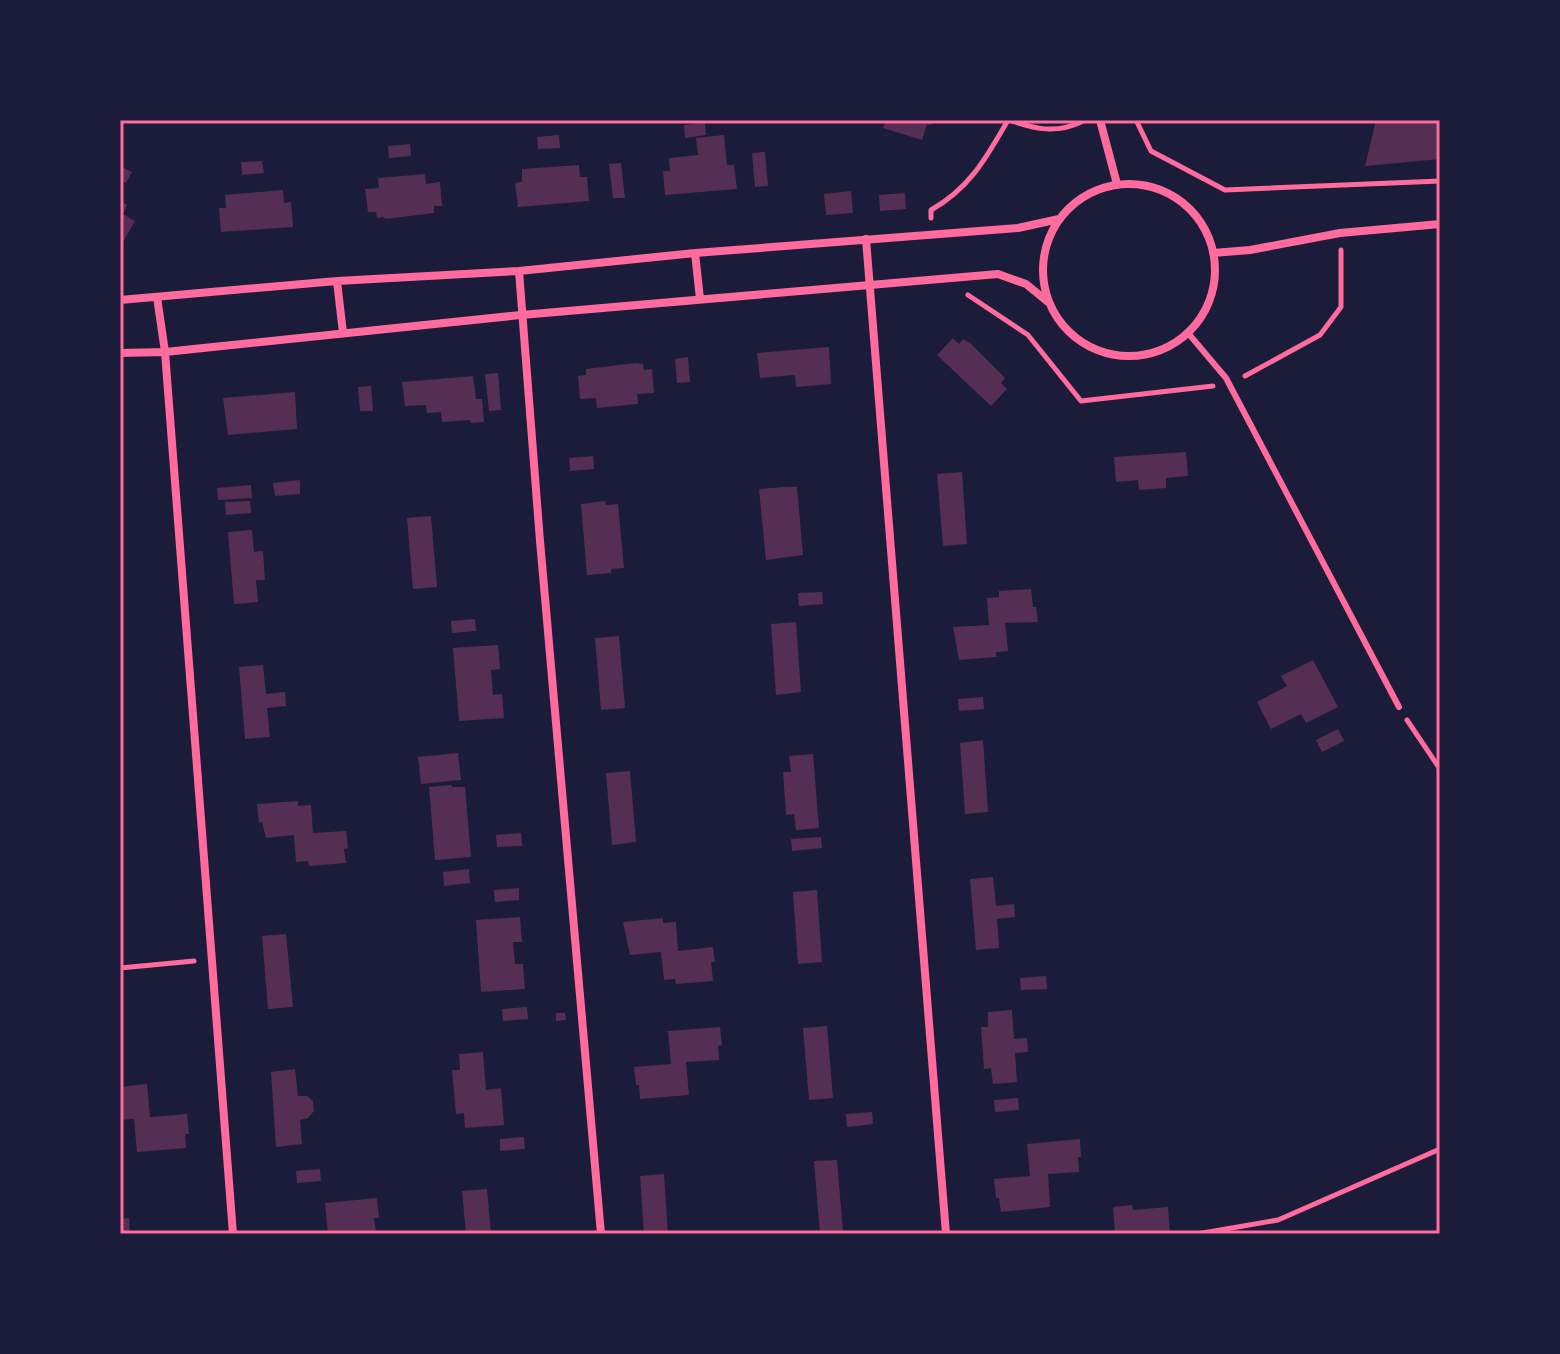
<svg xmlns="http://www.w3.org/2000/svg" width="1560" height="1354" viewBox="0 0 1560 1354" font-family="Commissioner,sans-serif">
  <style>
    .building { fill: #542f53 }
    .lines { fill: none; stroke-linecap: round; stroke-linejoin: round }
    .path { stroke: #ff6b9d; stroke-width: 5 }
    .service { stroke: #ff6b9d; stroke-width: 6 }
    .minor { stroke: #ff6b9d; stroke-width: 8 }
    .neatline { fill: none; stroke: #ff6b9d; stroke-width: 3 }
  </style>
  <rect width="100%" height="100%" fill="#1b1b3a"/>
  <path class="building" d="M886 120H932L931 125 927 124 922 140 883 128Z
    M1376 120H1440V159L1365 166Z
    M705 123 706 135 685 138 684 125Z
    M559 135 560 148 538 149 537 137Z
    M724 135 727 165H734L737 189 665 195 663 171H670L669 158 698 155 696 138Z
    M410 144 411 156 389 158 388 146Z
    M765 152 768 186 755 187 752 153Z
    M262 161 264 173 242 175 241 162Z
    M621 163 625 198H613L609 164Z
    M579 165 580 177H587L589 201 518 207 515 183 522 182V169Z
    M120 166 132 172 126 183 120 180Z
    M425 174 426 184 440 182 442 206H434V213L385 219 384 217 377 218 376 212H368L365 189 379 188 378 178Z
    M283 190 284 203 291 202 293 227 221 232 219 208H226L225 195Z
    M851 191 853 213 826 215 824 194Z
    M905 193 906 209 880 211 879 195Z
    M120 201 127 205 123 214 135 221 123 242 120 240Z
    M953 338 959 344 963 339 970 343 1005 378 1001 383 1007 389 991 406 937 355Z
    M829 347 831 384 796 387 795 375 760 378 757 353Z
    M688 357 690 382 677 383 675 359Z
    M635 363 643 364 644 370 652 369 654 393 637 394 638 404 597 408 596 398 580 399 578 376 586 375V369Z
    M498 373 501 410 489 411 485 374Z
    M473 376 476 399H482L484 422 471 423 470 420 442 422 441 412 427 413 426 405 405 406 402 382Z
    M371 386 373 411H360L358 387Z
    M295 392 297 429 228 435 223 398Z
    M1186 452 1188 476 1166 478V488L1139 490 1138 480 1116 482 1114 457Z
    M593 456 594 469 570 471 569 458Z
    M962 472 967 544 943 546 937 474Z
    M300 480V494L275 496 273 483Z
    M251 485 252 498 218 500 217 488Z
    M784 487H797L803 555 766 560 759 489Z
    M250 501 251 513 226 515 225 502Z
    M605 501 606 505 618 504 624 568 611 569V573L587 575 581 504Z
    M431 516 437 587 413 589 407 518Z
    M252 530 254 552 263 551 265 580H256L258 602 234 604 228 532Z
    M1031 589 1033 607H1036L1038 622 1005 623 1008 651 996 652V657L959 660 953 627 989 625 987 598 999 597V591Z
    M822 592 823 604 799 606 798 593Z
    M475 619 476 631 452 633 451 621Z
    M796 622 801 692 776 695 771 624Z
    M619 636 625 708 601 710 595 638Z
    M498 645 500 669 491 670 492 682 493 695 502 694 504 718 459 721 453 648Z
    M1313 660 1338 707 1306 723 1301 714 1271 729 1257 702 1287 686 1281 676Z
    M263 665 266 694 285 692 286 706 267 708 270 737 245 739 239 667Z
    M983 697 984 709 959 711 958 699Z
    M1338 729 1344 741 1322 752 1316 740Z
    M983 740 988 812 965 814 960 743Z
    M458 753 461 780 421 784 418 757Z
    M813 754 819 828 796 830 794 814 786 815 783 772H791L789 756Z
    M630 771 636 842 612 845 606 773Z
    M451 785 452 787H465L471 857 435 860 429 787Z
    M298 801V806L311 805 313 833 346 831 348 848 344 849 346 863 309 866 308 861 296 862 294 835 266 838 262 822 259 823 257 804Z
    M521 833 522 846 497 847 496 835Z
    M821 837 822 848 792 851 791 839Z
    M469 869 470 883 444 886 443 872Z
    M993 877 996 906 1014 904 1015 917 997 919 999 948 976 950 970 879Z
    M519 888V900L495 902 494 890Z
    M817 890 822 962 798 964 793 892Z
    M520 917 522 942H513L515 964H523L525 989 481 992 476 920Z
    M663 918V923L676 922 678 951 713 947 715 962H711L713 981 676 984 675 979 664 980 661 952 630 955 623 922Z
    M286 934 293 1007 268 1009 262 936Z
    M1046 976 1047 989 1021 990 1020 978Z
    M527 1007 528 1019 503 1021 502 1009Z
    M1012 1010 1014 1039 1027 1038 1028 1052 1015 1053 1017 1082 993 1084 991 1068 984 1069 981 1027H988V1012Z
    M556 1013H565L566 1020 556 1021Z
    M827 1026 833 1098 809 1100 803 1028Z
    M720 1027 722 1045 718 1046 719 1060 686 1062 689 1095 640 1099 639 1085H636L634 1067 671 1064 668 1031Z
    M483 1052 486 1090 501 1088 504 1125 465 1128 464 1113 456 1114 452 1070H460L459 1054Z
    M295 1069 298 1096H307L313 1101 314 1111 308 1118 300 1120 302 1144 276 1147 271 1072Z
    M147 1084 150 1117 187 1114 189 1134H185L186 1148 137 1152 134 1119 120 1120V1087Z
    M1018 1098 1019 1110 995 1112 994 1100Z
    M872 1112 873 1124 847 1127 846 1114Z
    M524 1137 525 1149 500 1151V1139Z
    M1080 1139 1081 1157H1078L1079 1172 1048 1174 1050 1207 1001 1212 999 1198H996L994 1179 1030 1176 1027 1144Z
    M837 1160 843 1232 820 1234 814 1161Z
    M320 1169 321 1181 297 1183 296 1171Z
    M664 1174 668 1234H644L640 1176Z
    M487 1189 491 1234H466L462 1191Z
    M377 1198 379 1218H374L376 1233 328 1234 325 1203Z
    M1132 1205 1133 1210 1168 1207 1170 1233 1115 1234 1113 1207Z
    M129 1218 130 1234H120V1219Z"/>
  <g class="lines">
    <path class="path" d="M1009 120C1035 129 1056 134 1081 122
      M1136 120 1151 151 1225 190 1440 181
      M931 218V210C970 188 986 158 1008 120
      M968 295 1028 335 1081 401 1213 386
      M1245 376 1320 335 1341 307V250
      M1407 720 1440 769
      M120 968 194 961
      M1197 1234 1278 1220 1440 1149"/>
    <path class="service" d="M1188 333 1226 378 1399 707"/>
    <path class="minor" d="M1100 120 1117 184
      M1043 270a86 86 0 1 1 172 0a86 86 0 1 1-172 0Z
      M866 239 946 1234
      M695 253 700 299
      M1213 253 1250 250 1340 233 1440 224
      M519 271 540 541 601 1234
      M337 281 343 333
      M157 297 165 352 233 1234
      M120 300 337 281 519 271 695 253 1018 228 1059 219
      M120 353 165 352 521 315 998 274 1026 284 1048 302"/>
  </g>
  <rect width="1560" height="1354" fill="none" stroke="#1b1b3a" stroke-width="244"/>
  <rect x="122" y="122" width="1316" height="1110" class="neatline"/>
</svg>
